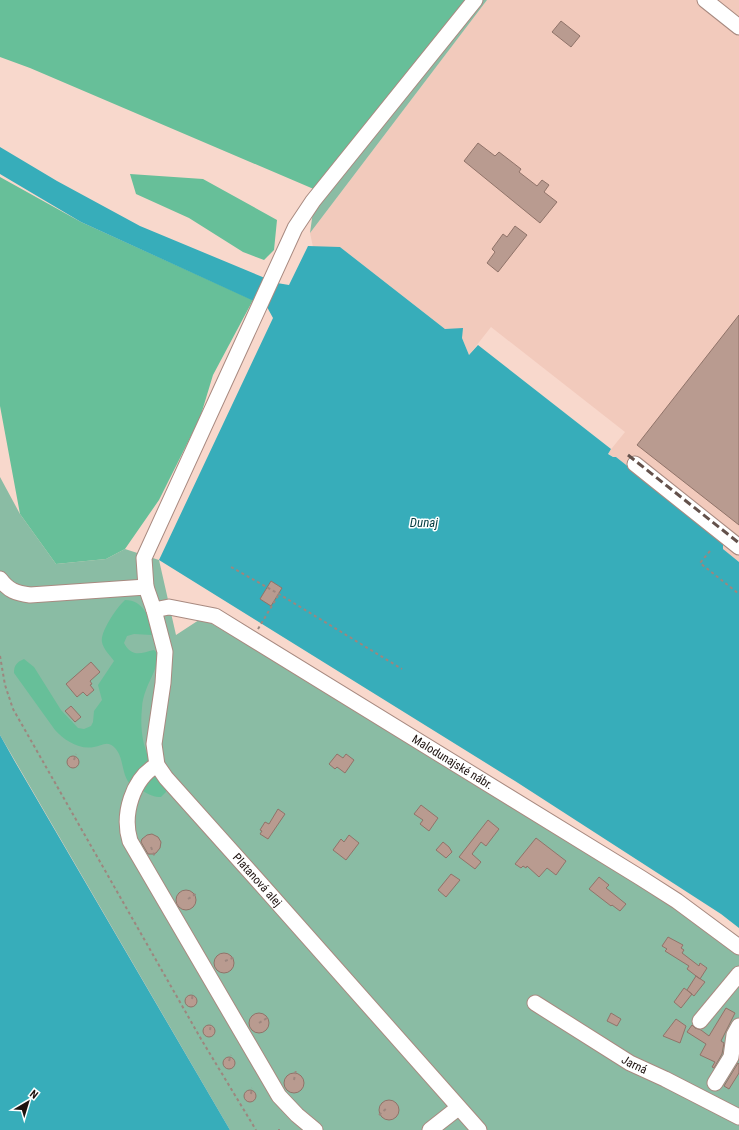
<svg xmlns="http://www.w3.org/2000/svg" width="739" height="1130" viewBox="0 0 739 1130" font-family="'Roboto Condensed',sans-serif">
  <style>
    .built { fill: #f2cabc }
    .green { fill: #8abca4 }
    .forest { fill: #67bf99 }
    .water { fill: #37adba }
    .building { fill: #b99b90; stroke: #907369 }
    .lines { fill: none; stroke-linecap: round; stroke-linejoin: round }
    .minor-casing { stroke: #a88a80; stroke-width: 17 }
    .path { stroke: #9d867e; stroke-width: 2; stroke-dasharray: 3 3; stroke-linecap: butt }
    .minor { stroke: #fff; stroke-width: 15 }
    .rail { stroke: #63514b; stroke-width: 3; stroke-dasharray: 8 4; stroke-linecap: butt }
    .labels { text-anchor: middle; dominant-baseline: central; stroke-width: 3; stroke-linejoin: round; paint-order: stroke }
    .street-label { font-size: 12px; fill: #1d120f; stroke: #fff }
    .water-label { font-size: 13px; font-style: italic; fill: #043c41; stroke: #fff }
  </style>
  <rect width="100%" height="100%" fill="#f8d8cc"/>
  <path class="built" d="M487 0H739V562L723 549V543L720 539 616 457H613L608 453 625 432 491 327 469 355 462 338 445 329 340 247H313L310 233Z"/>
  <path class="green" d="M465 0H487L310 233 316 190Z
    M0 477 20 514 56 564 106 559 125 549 159 560 176 635 202 618 380 722 653 890 739 954V1130H230L0 735Z"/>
  <path class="forest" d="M0 0H465L316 190 30 68 0 57Z
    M130 174 203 179 277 220 274 250 264 260 243 252 189 218 136 194Z
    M0 177 81 222 253 300 213 375 200 418 159 500 125 549 106 559 56 564 20 514 0 406Z
    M125 600C144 600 149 618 154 633L152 635 134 634 127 636 124 643C132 658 141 653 154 650 164 658 149 680 146 690 144 695 142 702 142 708 140 726 142 746 151 762 156 771 166 781 166 792L161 797C154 797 150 795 143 791 140 790 135 788 132 786 120 775 125 757 114 747 107 740 101 746 94 747 79 750 64 740 55 730L14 673C14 665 17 662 24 659L34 667 61 710 78 728 84 729 91 726 93 722 94 711 102 700 98 685 114 661C110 655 103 649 102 642 100 632 117 607 125 600Z"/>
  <path class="water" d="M0 147 57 181 140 226 277 283 289 285 308 246 340 247 445 329 463 328 462 338 469 355 478 345 611 449 608 454 613 457H616L720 539 723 543V549L739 562V928L721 914 515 781 159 560 273 318 267 307 81 222 0 174Z
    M0 735 14 760 230 1130H0Z"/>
  <path class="building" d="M561 21 580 36 571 47 552 32Z
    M478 143 495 156 499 152 521 169 519 172 537 186 542 180 549 185 544 192 557 202 540 223 464 161Z
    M515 226 527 235 498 272 487 263 495 252 492 249 503 234 507 237Z
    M739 315V525L637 445Z
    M271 581 282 588 271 606 260 599Z
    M91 662 100 672 90 681 92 684 90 685 94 690 87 696 83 692 77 697 66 684Z
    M71 706 81 717 75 722 65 711Z
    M337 754 343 758 346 754 354 760 345 773 337 767 335 769 329 764Z
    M67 762a6 6 0 1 1 12 0a6 6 0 1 1-12 0Z
    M421 805 438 818 429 831 420 824 423 820 414 814Z
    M278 809 285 814 268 839 260 834 262 831 260 830 265 822 269 824Z
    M488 820 499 829 486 846 481 842 472 854 481 862 475 869 459 857Z
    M152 834 158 837 161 842 160 848 156 853 153 854H148L141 842 142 839 147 835Z
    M349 835 359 843 346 860 333 850 341 839 344 842Z
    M536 838 566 861 556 875 547 868 539 877 527 866 526 868 523 866 521 868 515 864Z
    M443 842 449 847 452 852 446 858 436 850Z
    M451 874 460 880 446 897 438 890Z
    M599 877 609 885 606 888 626 904 620 911 612 905 611 906 589 889Z
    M176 900a10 10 0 1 1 20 0a10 10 0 1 1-20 0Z
    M668 937 683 945 681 948 684 950 682 953 699 966 700 963 707 968 700 979 687 969 689 966 665 951 667 949 662 946Z
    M214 963a10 10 0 1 1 20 0a10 10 0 1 1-20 0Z
    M696 976 705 982 694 996 687 990Z
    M684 988 692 994 681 1008 674 1002Z
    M185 1001a6 6 0 1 1 12 0a6 6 0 1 1-12 0Z
    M726 1008 735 1013 721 1041 724 1043 722 1054 714 1068 712 1067 715 1062 700 1055 706 1044 687 1032 692 1025 695 1028 701 1030 709 1036Z
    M611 1013 621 1019 617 1026 607 1021Z
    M249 1023a10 10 0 1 1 20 0a10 10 0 1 1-20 0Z
    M676 1019 686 1026 680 1043 663 1036Z
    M203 1031a6 6 0 1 1 12 0a6 6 0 1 1-12 0Z
    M223 1063a6 6 0 1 1 12 0a6 6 0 1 1-12 0Z
    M738 1063 739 1064V1073L729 1089 724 1086Z
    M284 1083a10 10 0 1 1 20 0a10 10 0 1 1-20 0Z
    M244 1096a6 6 0 1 1 12 0a6 6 0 1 1-12 0Z
    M379 1110a10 10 0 1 1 20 0a10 10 0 1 1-20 0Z"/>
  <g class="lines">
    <defs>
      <g id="minor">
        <path id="s1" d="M475 0 313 201 295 228 144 558 146 587 154 610 165 652 163 683 154 744 157 765 166 778 260 883 479 1130"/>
        <path d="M705 0 739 27"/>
        <path d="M635 464 739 547"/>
        <path d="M0 579C9 591 16 593 30 595L146 587"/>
        <path id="s2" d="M154 610 169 607 215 616 641 878 677 901 739 947"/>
        <path d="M157 765C132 779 122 815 130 841L279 1096 297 1115 315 1130"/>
        <path id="s3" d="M535 1003 630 1063 665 1079 739 1117"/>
        <path d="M700 1021 739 974"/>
        <path d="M715 1083 731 1057 734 1035 739 1026"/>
        <path d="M430 1130 458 1108"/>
      </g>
    </defs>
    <use href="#minor" class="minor-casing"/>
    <path class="path" d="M710 551 700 563 739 594
      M231 567 279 594 402 669
      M258 629 279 594
      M0 656 5 685 13 709 201 1039 256 1130
      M74 760 76 754
      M151 847 155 857
      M188 899 197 893
      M225 961 235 957
      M192 999 193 993
      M259 1023 267 1018
      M210 1030 211 1024
      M229 1061 231 1055
      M294 1080 296 1070
      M251 1094 252 1088
      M379 1115 387 1108
      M279 1130V1129"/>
    <use href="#minor" class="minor"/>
    <path class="rail" d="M628 455 739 543"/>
  </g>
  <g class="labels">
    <g class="street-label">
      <text stroke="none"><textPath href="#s2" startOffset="341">Malodunajské nábr.</textPath></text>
      <text stroke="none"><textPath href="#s1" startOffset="1017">Platanová alej</textPath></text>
      <text stroke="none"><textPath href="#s3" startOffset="117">Jarná</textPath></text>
    </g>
    <g class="water-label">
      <text x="424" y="522">Dunaj</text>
    </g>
  </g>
  <g transform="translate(28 1102) rotate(38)" stroke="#ffffff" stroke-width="3" paint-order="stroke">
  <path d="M0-3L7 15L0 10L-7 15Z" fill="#1d120f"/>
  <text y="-6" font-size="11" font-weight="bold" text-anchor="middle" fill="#1d120f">N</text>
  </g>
</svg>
